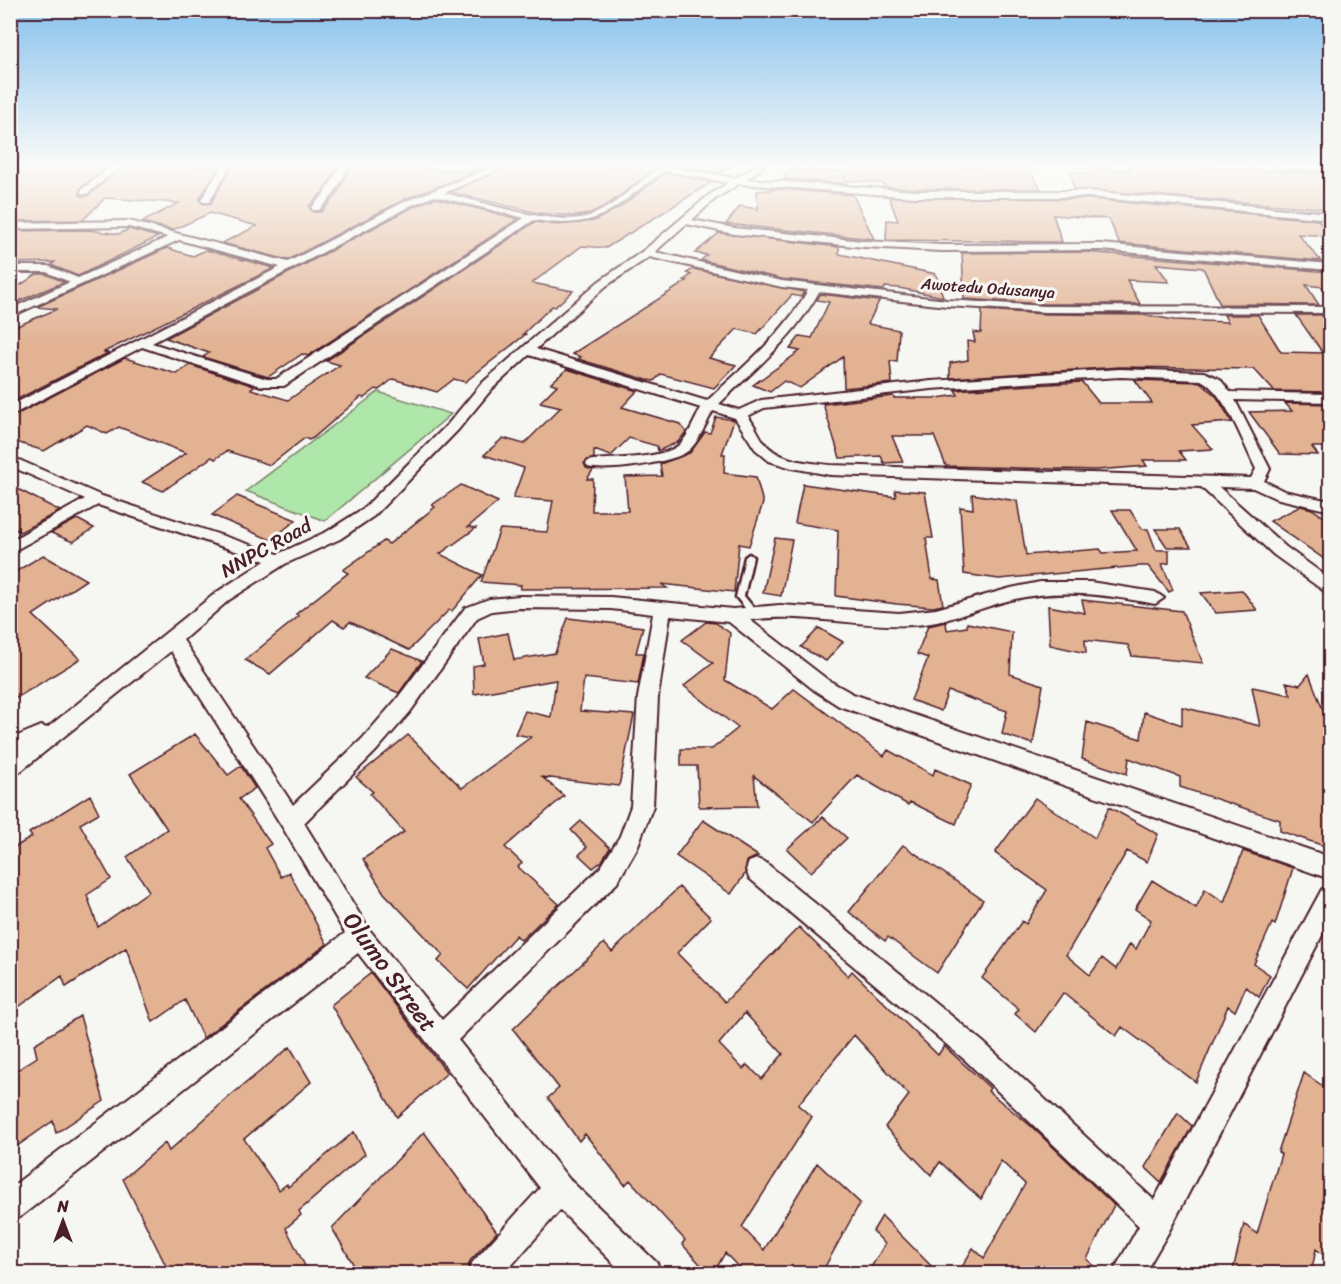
<svg xmlns="http://www.w3.org/2000/svg" width="1341" height="1284" viewBox="0 0 1341 1284" font-family="Sriracha,sans-serif">
  <style>
    .green { fill: #afe6aa; stroke: #7c826a; stroke-width: 1.5 }
    .building { fill: #e2b293; stroke: #4a1f2b; stroke-width: 1.5; fill-rule: evenodd }
    .lines { fill: none; stroke-linecap: round; stroke-linejoin: round }
    .service-casing { stroke: #4a1f2b; stroke-width: 5 }
    .minor-casing { stroke: #4a1f2b; stroke-width: 4 }
    .service { fill: #f6f6f2; fill-rule: evenodd }
    .minor { fill: #f6f6f2; fill-rule: evenodd }
    .labels { text-anchor: middle; dominant-baseline: central; stroke-width: 6; stroke-linejoin: round; paint-order: stroke }
    .far-street-label { font-size: 16px; fill: #4a1f2b; stroke: #f6f6f2 }
    .street-label { font-size: 20px; fill: #4a1f2b; stroke: #f6f6f2 }
    .near-street-label { font-size: 24px; fill: #4a1f2b; stroke: #f6f6f2 }
  </style>
  <rect width="100%" height="100%" fill="#f6f6f2"/>
  <filter id="ink" filterUnits="userSpaceOnUse"><feTurbulence type="fractalNoise" baseFrequency=".0167" numOctaves="2"/><feDisplacementMap in="SourceGraphic" scale="12" xChannelSelector="R" yChannelSelector="G"/><feConvolveMatrix kernelMatrix="1 2 1 2 8 2 1 2 1" color-interpolation-filters="sRGB"/></filter>
  <g filter="url(#ink)">
    <path class="green" d="M378 392 451 414 325 521 246 491Z"/>
    <path class="building" d="M10 166H109L80 188 81 196H88L123 166H220L199 199 203 204 211 203 232 166H339L323 192 309 206 313 212H321L336 196 351 166H428L425 169 469 171 475 170 476 166H491L405 199 288 260 222 243 257 226 210 213 173 230 142 222 179 203 105 198 83 220 10 221Z
      M509 166H659L607 205 588 214 574 216 538 213 451 192Z
      M674 166H731L721 173Z
      M849 166 1027 167 1041 189H915L885 187 883 183 846 180 848 184 784 179 788 169 842 172 845 178Z
      M1090 166 1130 171 1128 166H1193L1330 174V209L1074 189 1071 172 1091 174Z
      M666 173 712 182 606 248 582 246 532 283 573 291 555 307 552 306 523 334H526L465 382 454 379 437 392 393 379 379 390 376 389 364 398 361 397 313 438 309 440 305 438 270 465 227 451 215 459 212 457 163 491 142 482 186 453 119 427 107 434 87 425 44 451 10 440V418L125 358 177 374 190 365 254 386 251 389 288 400 340 365 326 361 535 222 558 225 594 221 620 207Z
      M779 189 853 195 874 239 726 224 740 206 758 209 757 191Z
      M889 197 1088 199 1318 220 1330 236 1298 234 1321 261 1119 243 1109 219 1053 215 1062 242 886 240 887 220 898 221Z
      M435 198 518 219 308 356 302 354 268 377 203 357 209 353 166 338 413 207Z
      M129 229 158 237 78 276 51 265 55 262 10 263V231L89 230 119 234Z
      M719 233 839 247V254L936 274 943 297 899 288 885 287 884 290 782 279 701 260 707 255 695 253Z
      M167 248 193 256 206 250 274 268 104 352 108 353 10 403V329L57 309 37 307Z
      M1085 252 1330 272V288L1306 285 1319 305 1220 304 1203 268 1156 264 1169 282 1127 280 1140 304H1045L964 299 962 253Z
      M693 269 804 292 801 297 792 295 757 334 737 329 709 358 736 365 714 388 661 374 654 381 647 380 578 359 581 357 572 354 687 281 684 280 691 275 687 273Z
      M37 274H46L64 282 10 305V292Z
      M820 294 879 301 868 324 899 330 897 362 890 361 892 383 844 388 843 357 800 388 784 381 770 392 753 385 800 351 790 349 800 336 812 338 829 302 817 300Z
      M982 310 1045 314 1146 315 1174 320 1228 322 1224 315H1258L1281 352 1323 353 1296 315H1327L1330 321V392L1274 391 1254 369 1120 367 950 378V363L968 360 967 341 975 342 973 332 981 333Z
      M567 369 637 391 622 407 680 424 686 432 678 442 658 451 657 446 629 438 611 456 594 450V458L584 463 586 468 593 470 587 479H593L592 511H628L625 477 662 476 660 464 690 453 705 432 710 433 716 417 734 420 722 454H725L724 473 756 477 763 503 749 546 739 544 734 592 661 584 667 588 520 589 521 585 481 582 500 529 547 532 553 501 513 498 524 468 484 455 503 438 524 444 561 407 540 402 557 385 551 383Z
      M1135 380 1200 382 1217 397 1232 422 1192 425 1213 449 1179 451 1186 460H1143L1147 466 1096 470 946 466 934 436H892L903 462 884 463 881 456 840 458 823 404 893 396 894 398H937L958 395 955 390 1082 382 1099 403H1152Z
      M1285 403 1330 404V447H1312L1318 455 1280 454 1249 412 1292 411Z
      M803 484 896 497 895 490 925 492 933 538H926L932 579 939 580 943 605 933 607 897 604 836 596 838 530 795 523Z
      M10 485 60 511 20 532 10 526Z
      M461 485 498 502 468 527 476 528 440 554 482 575 452 611 449 610 409 650 350 622 344 627 333 620 270 674 245 660 299 616 296 614 348 573 343 570 384 541 389 544 435 507 432 505Z
      M972 494 1017 501 1026 555 1100 549 1103 553 1137 551 1112 510H1130L1142 529H1148L1156 550H1169V563L1162 564 1173 590 1169 592 1148 566H1139L999 579 964 574 960 507 973 509Z
      M237 496 296 520 271 540 212 515Z
      M1301 506 1312 509 1330 521V563L1270 521Z
      M77 519 94 528 73 542 51 533Z
      M1155 529H1180L1191 547H1167Z
      M775 538 792 540 781 596 763 593Z
      M43 555 86 580 33 615 80 659 10 702V575Z
      M1242 590 1257 610 1216 613 1201 593Z
      M1082 600 1182 611 1203 663 1132 656 1128 645 1085 640 1086 653 1050 645 1048 606 1085 613Z
      M568 618 643 627 636 653H644L638 684 584 678 580 711 634 715 619 786 542 777 564 796 505 847 522 863 518 867 559 904 521 940 516 935 468 989 438 961 443 955 384 893 363 859 404 832 370 794 373 792 356 777 408 735 462 788 531 737 515 734 525 711 551 717 556 680 474 694 473 666 484 664 479 639 508 633 514 660 555 653Z
      M706 622 716 623 730 633 725 680 772 709 794 689 884 756 888 750 933 775 935 769 971 785 956 824 910 802 908 805 857 775 813 822 754 776 757 806 699 807 697 766H681V749H712L738 728 684 686 713 663 682 640Z
      M946 622 947 630 967 627V623L1012 632 1010 674 1043 685 1033 744 1002 734 1007 711 948 691 941 711 911 700 928 658 917 654 928 626Z
      M819 628 843 642 826 661 801 647Z
      M392 649 422 661 399 693 364 678Z
      M1309 674 1330 728V848L1280 831V820L1180 787V777L1129 758 1127 774 1082 759 1087 722 1141 739 1144 712 1182 725V707L1260 726 1252 687 1291 695 1286 682 1300 685Z
      M195 734 228 775 241 766 255 788 239 799 271 844 265 848 281 877 289 872 327 944 203 1038 185 1000 153 1022 126 948 66 987 62 976 10 1013V850L32 837 29 833 90 795 99 813 80 824 111 879 87 895 98 927 149 891 127 857 167 829 130 774Z
      M1035 798 1095 838 1109 807 1158 834 1147 862 1127 851 1066 955 1090 975 1102 958 1116 969 1130 944 1136 949 1151 920 1135 909 1152 880 1196 908 1205 889 1224 902 1243 851 1293 868 1275 925 1272 923 1254 964 1270 975 1259 997 1246 987 1235 1011 1228 1006 1196 1082 1122 1027 1116 1036 1063 993 1036 1032 1015 1014 1019 1009 982 978 1022 921 1026 924 1047 890 995 853Z
      M823 817 847 838 811 872 787 849Z
      M703 820 758 856 747 861 745 874 731 894 676 856Z
      M581 821 610 848 602 861 593 868 579 855 587 847 571 830Z
      M903 845 983 900 937 973 888 937 885 941 849 912Z
      M679 887 711 918 677 953 725 1002 799 927 848 976 852 971 938 1055 944 1046 990 1088 988 1091 1031 1126 1114 1205 1087 1259 1102 1274H958L973 1248 984 1258 1025 1184 1001 1161 981 1199 940 1162 931 1175 885 1127 909 1095 854 1035 798 1105 812 1117 742 1227 764 1250 817 1163 860 1203 821 1274H745L725 1253 713 1274H709L682 1244 685 1240 630 1180 625 1185 585 1134 579 1141 548 1098 559 1088 513 1029 604 943 612 952ZM745 1013 783 1054 762 1079 747 1065 743 1069 719 1044Z
      M371 973 447 1073 397 1117 331 1005Z
      M80 1016 104 1101 56 1133 53 1121 10 1151V1075L37 1057 34 1044Z
      M290 1047 311 1082 244 1139 279 1190 287 1184 288 1187 354 1132 365 1154 299 1211 301 1215 286 1228 309 1274H170L123 1179 165 1143 169 1151 230 1096Z
      M1304 1073 1330 1091V1260L1316 1249 1311 1274H1232L1244 1224 1257 1234 1281 1154 1278 1152Z
      M1178 1113 1192 1126 1161 1182 1145 1167Z
      M424 1132 497 1232 470 1261 466 1274H359L332 1228Z
      M882 1216 939 1274H867L885 1244 873 1231Z"/>
    <g class="lines">
      <defs>
        <path id="service" d="M749 554 753 557 744 596 757 612 753 615 750 614 736 597 745 557Z"/>
        <path id="minor" d="M112 166H121L87 194H81V190Z
          M222 166H230L209 202H203L201 200Z
          M341 166H349L334 194 319 210H313L311 208 325 193Z
          M496 166H507L444 193C480 201 555 227 589 216 616 207 638 181 662 166L735 178 756 166H765L746 179 915 191H1088L1330 213V219L1088 197H915L739 184 715 199 692 220 734 228 864 241 941 245 1101 244 1330 264V270L1101 250 941 251 864 247 734 234 686 224 655 252 782 281 947 300 1045 306 1330 307V313L1045 312 947 306 819 292C793 339 757 367 719 404L739 410 761 400 931 381 1120 369 1204 372 1220 379 1230 392 1330 394V402L1235 400 1270 469 1264 481 1284 491 1330 501V511L1275 498 1253 488 1219 487 1286 547 1330 579V593L1324 591 1274 555 1201 487 830 475 792 468 769 461 755 449 735 418 713 411C706 423 699 442 688 451 673 463 607 472 588 467L586 464 588 461 593 460C614 458 665 459 680 444 689 435 695 419 701 408L529 355 491 390 458 430 374 516 340 539 285 564 229 600 183 640 293 805 362 739 396 700 465 608 489 599 519 596 611 597 733 609 780 605 899 613 936 609 1011 588 1040 582H1090L1155 592 1164 598 1155 604C1107 595 1059 588 1011 600 978 608 948 623 914 625 860 628 804 612 750 620L828 680 853 694 1330 857V879L839 706 814 690 729 622 670 616 658 697 653 806 637 848 617 883 458 1040 569 1179 657 1263 661 1274H624L560 1210 504 1274H468L472 1263 540 1188 358 953 20 1217 10 1221V1188L345 933 283 828 171 651 17 774 10 777V739L41 726 47 728 217 592 265 561 98 505 10 553V541L85 499 10 466V456L102 496 278 554 328 531 364 508 448 424 481 384 598 282 643 251 709 195 728 183 665 171C612 205 605 232 534 220L284 386H261L142 347 10 416V406L280 267 179 240 10 317V309L70 282 46 272H10V266H48L78 278 168 237 129 227 10 229V223L129 221 288 262 406 201ZM435 196 524 218 276 379H267L152 343 412 205ZM649 257 782 287 808 290C783 335 744 366 707 401L536 349 606 286ZM1120 377 1201 380C1226 393 1243 443 1256 469L1251 478 830 465C807 462 779 462 763 441 758 433 754 424 748 416L764 408 931 389ZM519 608 611 609 653 614 638 697 631 806 620 836 601 867 442 1020 368 928 304 823 376 751 410 712 477 618 492 611Z
          M1271 166H1330V170L1275 169Z
          M757 859 765 862 983 1042 1154 1200 1322 889 1330 886V920L1168 1233 1144 1274H1112L1139 1226 965 1060 749 878 746 870 749 862Z"/>
      </defs>
      <use href="#service" class="service-casing"/>
      <use href="#minor" class="minor-casing"/>
      <use href="#service" class="service"/>
      <use href="#minor" class="minor"/>
    </g>
  </g>
  <linearGradient id="sky" x2="0" y2="1"><stop stop-color="#86c1ed"/><stop offset="0.48" stop-color="#fbfbf9"/><stop offset="1" stop-color="#fbfbf9" stop-opacity="0"/></linearGradient>
  <rect width="1341" height="345" fill="url(#sky)"/>
  <g class="labels">
    <g class="far-street-label">
      <text transform="translate(988 288) rotate(4)">Awotedu Odusanya</text>
    </g>
    <g class="street-label">
      <text transform="translate(266 548) rotate(-29)">NNPC Road</text>
    </g>
    <g class="near-street-label">
      <text transform="translate(390 972) rotate(54)">Olumo Street</text>
    </g>
  </g>
  <rect width="1341" height="1284" fill="none" stroke="#f6f6f2" stroke-width="36"/>
  <rect x="18" y="18" width="1305" height="1248" fill="none" stroke="#4a1f2b" stroke-width="2" filter="url(#ink)"/>
  <g transform="translate(63 1221)" stroke="#f6f6f2" stroke-width="4.5" paint-order="stroke">
  <path d="M0-4.5L10 22L0 15L-10 22Z" fill="#4a1f2b"/>
  <text y="-9" font-size="16" font-weight="bold" text-anchor="middle" fill="#4a1f2b">N</text>
  </g>
</svg>
